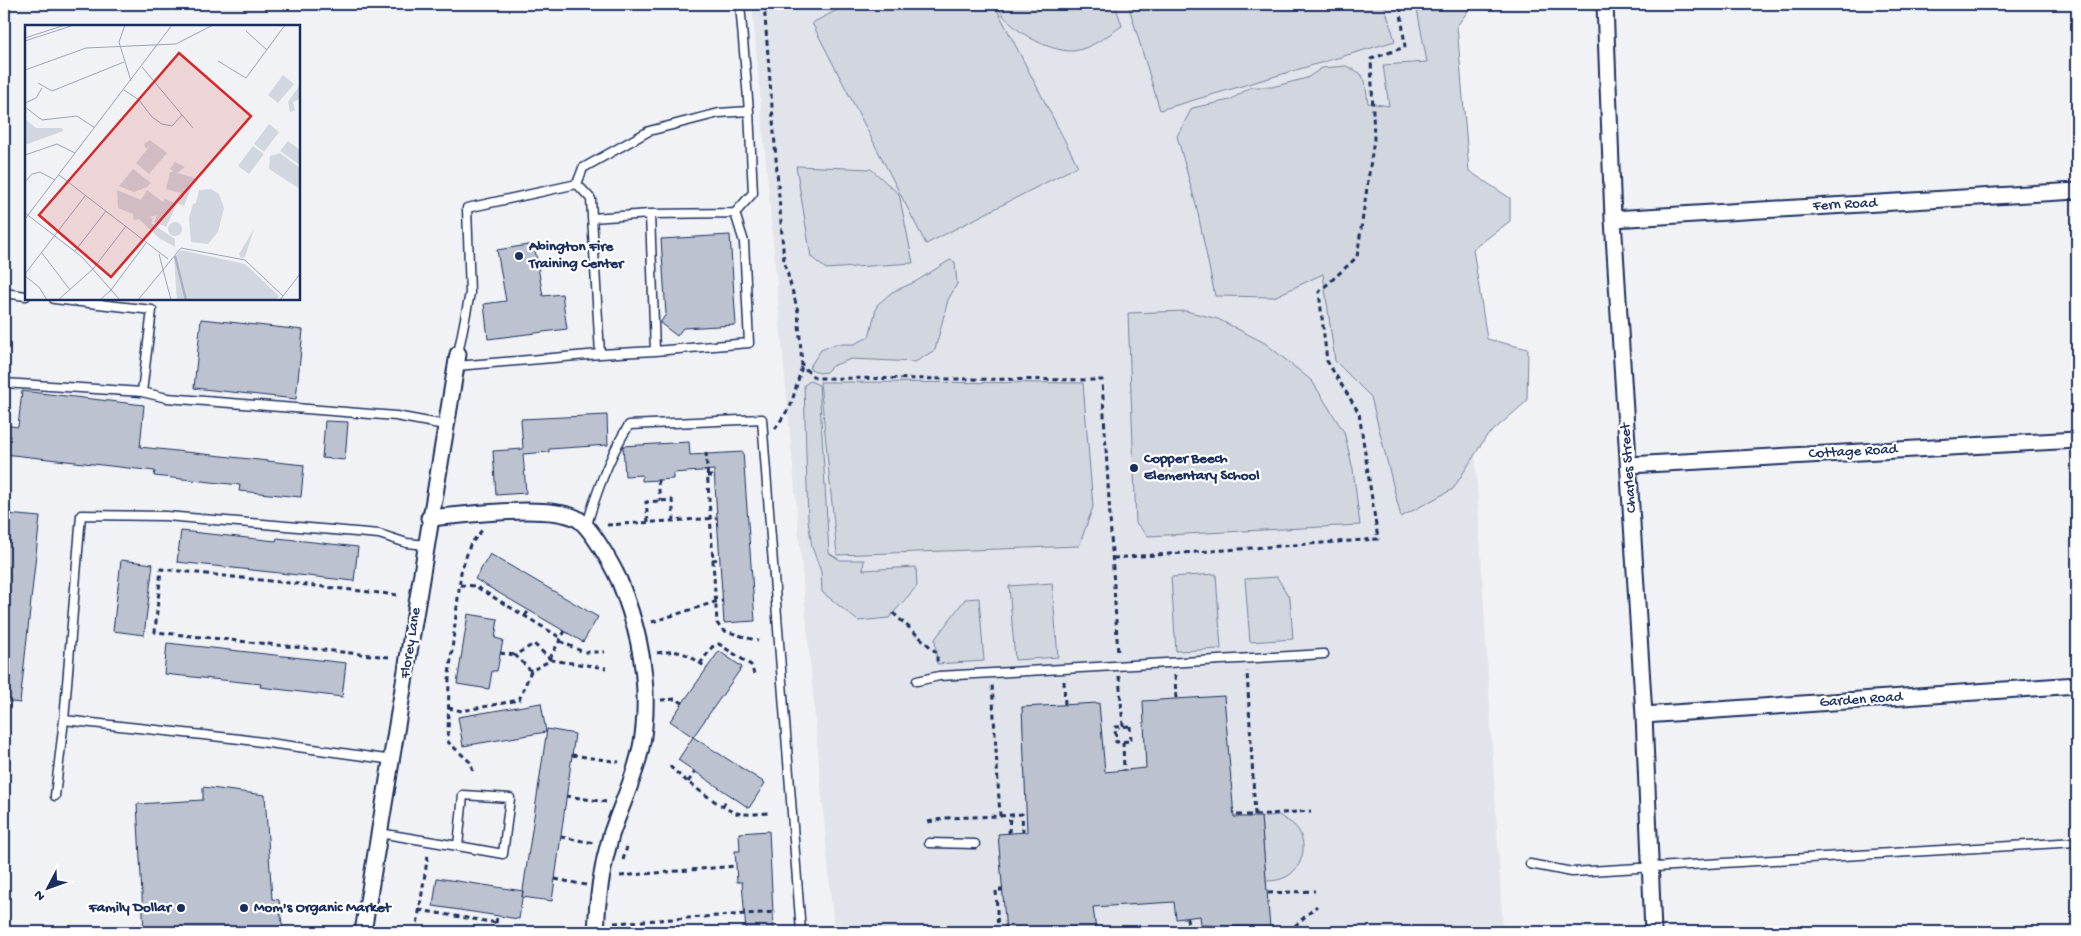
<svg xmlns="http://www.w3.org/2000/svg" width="2081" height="936" viewBox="0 0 2081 936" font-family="'Gochi Hand',sans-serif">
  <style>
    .built { fill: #e1e4ea }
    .green { fill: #d2d6df; stroke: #76829e }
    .building { fill: #bcc2d0; stroke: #1b2f5e }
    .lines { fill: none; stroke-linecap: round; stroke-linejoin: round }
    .service-casing { stroke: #1b2f5e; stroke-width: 11 }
    .minor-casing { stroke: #1b2f5e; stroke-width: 19 }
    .path { stroke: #1b2f5e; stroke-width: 3; stroke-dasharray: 5 4; stroke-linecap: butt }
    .service { stroke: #fff; stroke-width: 8 }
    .minor { stroke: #fff; stroke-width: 15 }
    .poi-dot { fill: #1b2f5e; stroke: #fff; stroke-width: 2 }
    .labels { text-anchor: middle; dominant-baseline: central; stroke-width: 4.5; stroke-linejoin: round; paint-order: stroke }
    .street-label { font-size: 15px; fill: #1b2f5e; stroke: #fff }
    .poi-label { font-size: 15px; font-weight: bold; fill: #1b2f5e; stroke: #fff; text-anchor: start }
    .inset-river { fill: none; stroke: #a8b0c2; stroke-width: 2.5 }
    .inset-road { fill: none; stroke: #9ba4b9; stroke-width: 1 }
    .view { fill: #d62828; fill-opacity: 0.15; stroke: #d62828; stroke-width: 2.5 }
    .inset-edge { fill: none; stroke: #1b2f5e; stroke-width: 2.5 }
  </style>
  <rect width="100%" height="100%" fill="#f1f2f5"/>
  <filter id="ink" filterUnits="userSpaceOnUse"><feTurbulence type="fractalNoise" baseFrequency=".02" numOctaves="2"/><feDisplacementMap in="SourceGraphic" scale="10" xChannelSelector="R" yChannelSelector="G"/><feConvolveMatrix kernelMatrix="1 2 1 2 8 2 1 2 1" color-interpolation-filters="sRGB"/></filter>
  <g filter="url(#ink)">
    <path class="built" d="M752 4H1449L1503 932H834Z"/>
    <path class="green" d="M849 4H994L1078 166 926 244 812 23Z
      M997 4H1115L1122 26C1108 35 1091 49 1073 51 1048 52 1005 28 997 4Z
      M1128 4H1384L1395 41 1160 110Z
      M1416 4H1473L1457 26 1469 171 1510 198V221L1473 249 1487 339 1528 349 1527 401 1486 437 1453 489 1401 517 1371 397 1335 361 1323 274 1274 297 1215 296 1197 209 1177 136 1192 108 1230 100 1251 87H1272L1307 78 1322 68 1346 66 1360 73 1365 81 1368 103 1389 106 1383 65 1427 62Z
      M796 166 871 169 899 194 913 263 826 269 811 257Z
      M950 260 955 262 957 284 948 300 935 350 915 362 851 359 832 366 826 372 819 373 809 368 821 350 835 344H854L869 337 877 305 892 292 915 282Z
      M1186 311 1218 319 1265 343 1312 381 1344 432 1353 469 1360 525 1148 536 1136 523 1128 313Z
      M810 381 819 385 829 553 840 560H864L863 570 916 567 917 586 889 618 858 621 822 592 821 572 812 547 808 520 804 385Z
      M820 382 1083 383 1093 507 1079 546 837 555Z
      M1216 574 1221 649 1176 651 1171 577Z
      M1277 577 1290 599 1293 639 1250 642 1245 579Z
      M1052 583 1058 657 1015 660 1009 586Z
      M979 598 984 661 937 664 935 639 965 599Z
      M1279 815C1284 819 1291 822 1295 826 1309 841 1304 868 1286 877 1280 880 1273 881 1266 881L1261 817Z"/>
    <path class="building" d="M730 235 736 325 683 328 677 336 660 323 666 314 661 239Z
      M534 244 543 296 562 294 567 329 488 339 484 304 506 301 497 250Z
      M201 319 303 330 296 399 194 388Z
      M22 391 144 405 140 447 304 465 301 497 239 491 240 485 154 476 155 471 4 454V425L18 427Z
      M607 415 608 445 549 449V452L523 454 526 493 496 495 493 451 523 449 521 419Z
      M325 421 348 422 345 460 322 458Z
      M689 442 690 455 743 452 755 621 724 623 714 470 673 473V479L658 480 642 481V475L625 476 623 446Z
      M7 514 40 517 20 703 4 701V542Z
      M181 531 276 541 277 538 358 547 354 581 177 562Z
      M490 554 598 617 583 642 475 579Z
      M121 560 153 564 144 635 113 631Z
      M468 614 498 619 495 638 503 640 497 671H492L489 689 457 684Z
      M167 643 346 663 342 697 260 687 261 684 164 674Z
      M719 651 742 667 693 737 670 721Z
      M1224 696 1234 817H1261L1270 928 1201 925 1200 916 1176 919 1174 902 1093 907 1096 931 1006 932 998 834 1027 832 1022 707 1099 703 1105 772 1146 768 1143 701Z
      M541 703 546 732 463 746 458 717Z
      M547 729 575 734 552 901 522 897Z
      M693 737 765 783 749 808 678 760Z
      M203 787 265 795 272 899 279 900 283 932H144L137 804 203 800Z
      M769 831 774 932H746L742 882H737L736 866 735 851H740L739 833Z
      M437 878 523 891 519 919 433 906Z"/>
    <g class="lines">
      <defs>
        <path id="service" d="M577 184 583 168 649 131 719 113 749 111
          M650 214 735 213 753 193 749 111 740 4
          M592 218 650 214 655 351 600 354
          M4 293 26 296
          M54 299 152 310 142 392
          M655 351 749 343 744 242 735 213
          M456 366 600 354 591 199 577 184 467 208 470 293 458 354
          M4 383 142 392 167 398 396 416 445 425
          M586 528C596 493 609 456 629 425L762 419 801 932
          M917 681 939 676 1324 654
          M393 760 240 739 64 720 81 515 166 516 263 524 379 534 407 543 426 545
          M55 796 64 720
          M379 833 458 846 463 795 510 798 503 854 458 846
          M929 843 975 844
          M1530 864 1572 872 2077 842"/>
        <path id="minor" d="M1605 4 1613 219 1644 715 1653 932
          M1613 219 2077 191
          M1629 465 2077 440
          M429 518C465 515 546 504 576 518 590 525 612 565 619 580 638 626 649 676 644 727 641 765 623 800 611 835 602 866 597 900 596 932
          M1644 715 2077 685
          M363 932C395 739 425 546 458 354"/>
      </defs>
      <use href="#service" class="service-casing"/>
      <use href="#minor" class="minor-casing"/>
      <path class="path" d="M764 4 784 261 798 311 802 366 815 378 1102 380 1118 655
        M775 429 791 405 802 366
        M706 452 717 623 722 630 758 641
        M707 476H714
        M658 480 660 501
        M648 522 646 502 672 500 674 520
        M607 525 717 518
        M1113 558 1378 539 1359 413 1327 361 1319 292 1357 257 1374 139 1371 59 1405 47 1400 4
        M712 560 720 559
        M460 585 475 586 561 638
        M893 613 937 653V664
        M525 616 529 610
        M652 622 715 602 723 601
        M560 641 583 652H605
        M500 653 515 655
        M657 653C683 649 687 654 707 668
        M389 657 155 632 161 569 398 595
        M551 659V656L565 631
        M700 664 712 647 719 644 751 665 754 674
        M531 671 515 655 534 644 551 660
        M1175 675 1176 699
        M1119 676 1123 726
        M1064 681 1065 705
        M661 700 676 699 683 703
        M448 708 462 711 519 700 531 671 551 660 606 668
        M1130 726 1131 741 1116 742 1115 727Z
        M1123 742 1124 770
        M572 755 619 762
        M670 766C676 775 726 811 736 813 746 815 758 814 768 813
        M473 771 470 762 448 742 449 676 461 572 470 545 482 530
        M688 782 695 772
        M566 796 606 802
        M723 806 727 799
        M1237 815H1255L1247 671
        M1255 815 1311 811
        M1000 816 1022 814 1023 832
        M928 822 946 818 1000 816 992 684
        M1009 833 1010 815
        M561 837 594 843
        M623 860 627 847
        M620 876 736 866
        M555 879 586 885
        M1268 893 1315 891
        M419 910 497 923
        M1187 918 1189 932
        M614 923 776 912
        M1087 931V932
        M416 932 428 854
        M495 932 497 916
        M998 932 996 890H1003
        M1288 932 1317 906"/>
      <use href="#service" class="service"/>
      <use href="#minor" class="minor"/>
    </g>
  </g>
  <g class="poi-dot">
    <circle cx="519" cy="256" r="5"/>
    <circle cx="1134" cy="468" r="5"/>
    <circle cx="181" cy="908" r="5"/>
    <circle cx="244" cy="908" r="5"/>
  </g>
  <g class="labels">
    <g class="street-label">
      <text transform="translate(1845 205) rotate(-3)">Fern Road</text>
      <text transform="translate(1853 452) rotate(-3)">Cottage Road</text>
      <text transform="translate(1629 468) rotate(-94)">Charles Street</text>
      <text transform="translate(411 643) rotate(-81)">Florey Lane</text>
      <text transform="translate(1861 700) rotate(-4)">Garden Road</text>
    </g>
    <g class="poi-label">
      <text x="529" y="247">Abington Fire<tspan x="529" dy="17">Training Center</tspan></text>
      <text x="1144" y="459">Copper Beech<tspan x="1144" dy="17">Elementary School</tspan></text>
      <text x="171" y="908" text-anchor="end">Family Dollar</text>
      <text x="254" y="908">Mom's Organic Market</text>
    </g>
  </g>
  <g transform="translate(25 25)">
    <rect width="275" height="275" fill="#f1f2f5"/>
    <path d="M258 50 269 59 253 78 243 70ZM275 60V74L268 77 270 85 274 84 265 87 263 77ZM0 94 11 103H37L38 106 0 120ZM244 99 254 107 239 127 229 119ZM125 115 142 128 124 149 111 138 125 121 121 124 119 119ZM263 116 275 125V140L255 126ZM228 121 239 129 224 149 213 141ZM255 128 275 143V164L244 144 245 131ZM150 137 160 142 152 148 170 153 159 181 149 177 156 168 141 164 145 147H149L145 144ZM108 144 126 158 122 162 109 167 94 161ZM186 164 194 169 199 183 193 207 183 219 166 217 164 193 168 179 171 178 174 165ZM92 165 116 175 122 165 138 177 140 174 152 179 141 202 129 197 132 190 125 192 128 194 126 198 150 214V222L134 213 114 194 109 195 108 189 93 183ZM143 204a7 7 0 1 1 14 0a7 7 0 1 1-14 0ZM229 204 220 232 216 233 214 229ZM156 225 220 239 254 271 251 275H152L149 233Z" fill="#d2d6df"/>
    <path class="inset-river" d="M150 231 161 275"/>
    <path class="inset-road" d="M100 0 94 17 106 56M221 6 242 25M0 13 40 0M0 16 49 0M193 36 221 53 260 0M117 42 168 103M0 45 61 23 151 19 188 0M13 58 27 66 99 37M99 65 114 75 127 92 137 99 147 101 157 90M0 78 11 73 17 63M0 82 17 95 52 91 70 103M0 130 32 119 50 128M34 150 143 234M0 157 7 149 15 147 30 155M0 188 57 232 95 275M0 194 147 0M50 226 81 186M17 228 45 265M134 229 146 275M0 249 60 171M0 251 14 262 22 275M33 275 68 244 101 201M75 275 86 265 121 218M113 275 156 223 220 235 258 271M255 275 275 249"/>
    <path class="view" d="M154 28 226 91 86 252 14 190Z"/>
    <rect width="275" height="275" class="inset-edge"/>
  </g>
  <rect width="2081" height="936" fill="none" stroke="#fff" stroke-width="20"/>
  <rect x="10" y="10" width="2061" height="916" fill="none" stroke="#1b2f5e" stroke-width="2" filter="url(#ink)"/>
  <g transform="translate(48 888) rotate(229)" stroke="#ffffff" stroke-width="4" paint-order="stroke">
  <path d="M0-4L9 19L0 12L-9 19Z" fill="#1b2f5e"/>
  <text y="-8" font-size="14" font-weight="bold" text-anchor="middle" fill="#1b2f5e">N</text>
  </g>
</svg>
